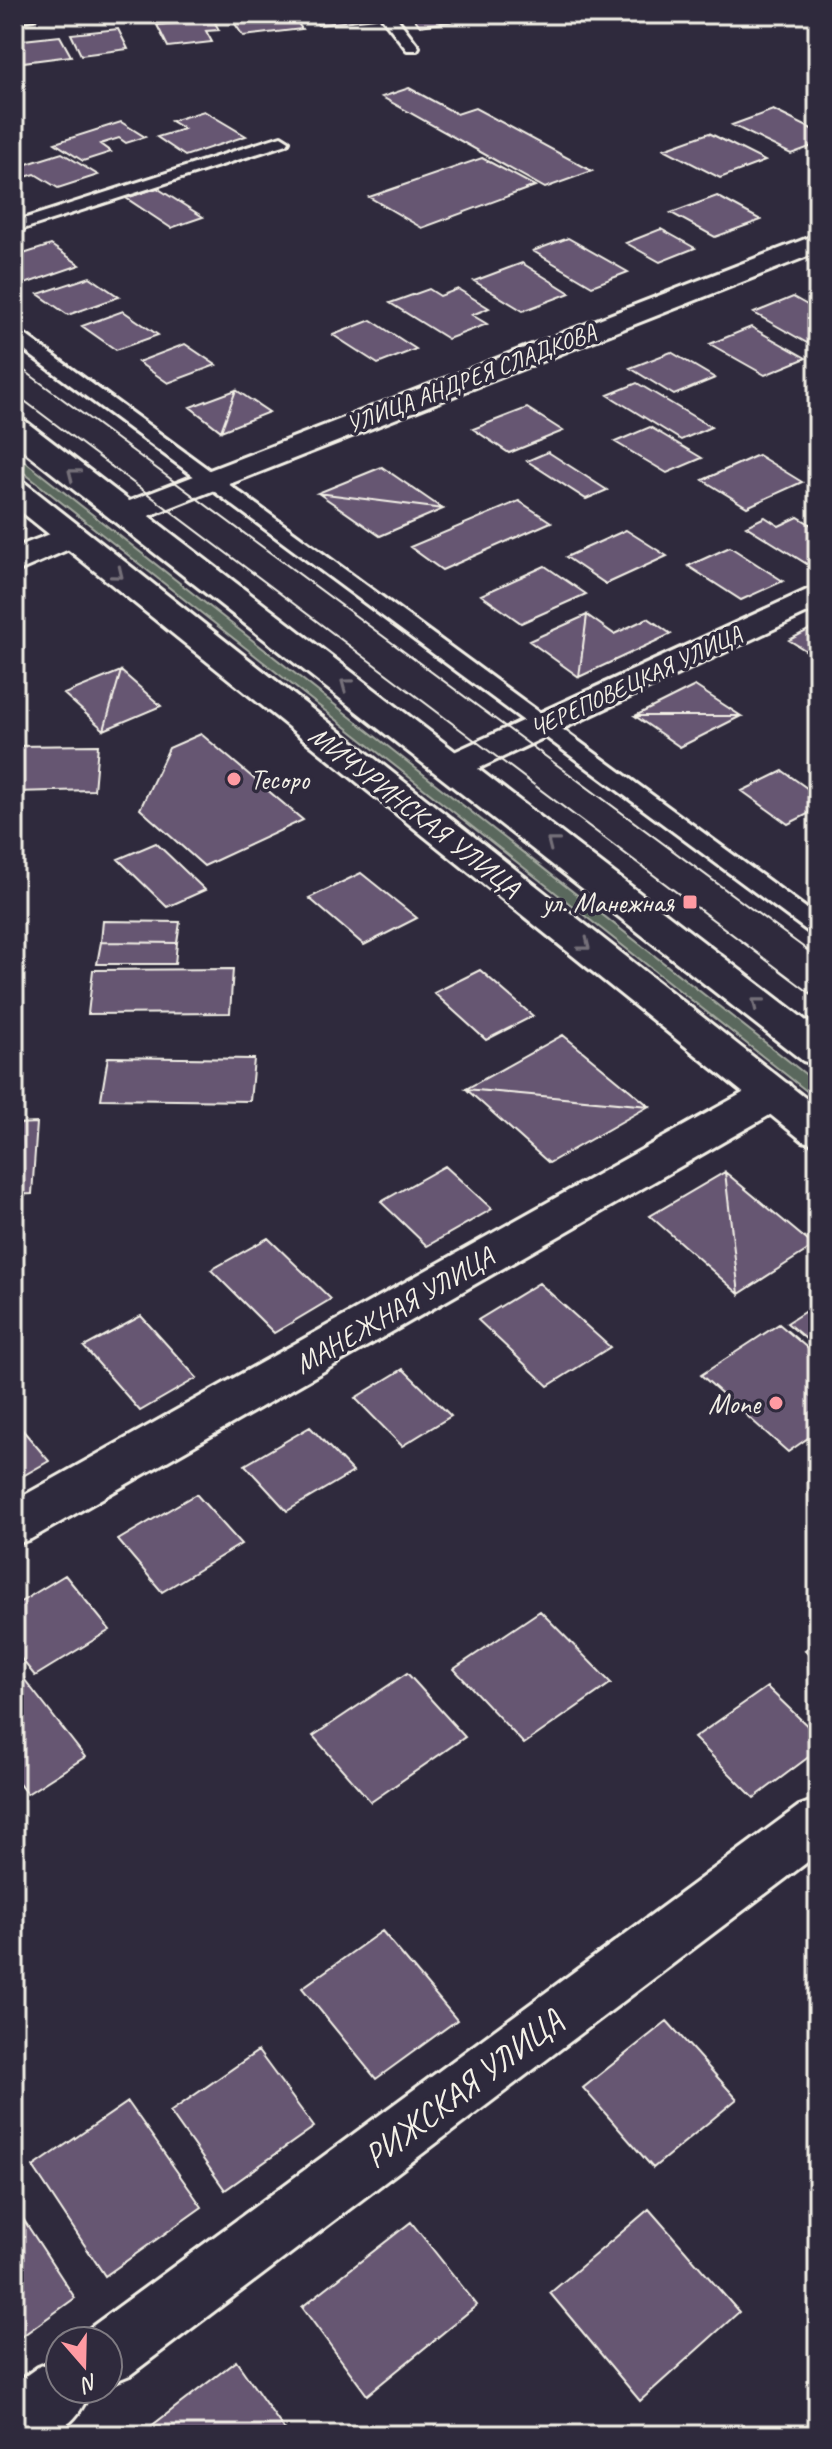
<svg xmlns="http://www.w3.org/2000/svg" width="832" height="2449" viewBox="0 0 832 2449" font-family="Caveat,sans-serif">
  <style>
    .green { fill: #5a685d; stroke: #a7aca2; stroke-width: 2 }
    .building { fill: #665672; stroke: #f4f1e8; stroke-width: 2 }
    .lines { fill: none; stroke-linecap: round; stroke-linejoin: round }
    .service-casing { stroke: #f4f1e8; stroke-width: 6 }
    .minor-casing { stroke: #f4f1e8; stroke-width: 6 }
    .tertiary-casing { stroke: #f4f1e8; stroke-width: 6 }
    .secondary-casing { stroke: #f4f1e8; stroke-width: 6 }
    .service { fill: #2f2a3d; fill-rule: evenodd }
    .minor { fill: #2f2a3d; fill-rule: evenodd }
    .tertiary { fill: #2f2a3d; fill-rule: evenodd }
    .secondary { fill: #2f2a3d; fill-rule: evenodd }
    .tram { stroke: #f4f1e8; stroke-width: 2 }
    .oneway { stroke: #747079 }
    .poi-dot { fill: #ff9aa2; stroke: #2f2a3d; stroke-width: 3 }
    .labels { text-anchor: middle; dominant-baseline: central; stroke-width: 7; stroke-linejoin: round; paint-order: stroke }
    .far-street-label { font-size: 24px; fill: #f4f1e8; stroke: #2f2a3d }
    .poi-label { font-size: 28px; fill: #f4f1e8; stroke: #2f2a3d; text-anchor: end }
    .street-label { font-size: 28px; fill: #f4f1e8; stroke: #2f2a3d }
    .near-street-label { font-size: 34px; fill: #f4f1e8; stroke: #2f2a3d }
  </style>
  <rect width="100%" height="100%" fill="#2f2a3d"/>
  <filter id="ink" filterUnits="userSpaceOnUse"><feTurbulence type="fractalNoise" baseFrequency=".0125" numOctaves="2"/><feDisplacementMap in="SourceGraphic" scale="16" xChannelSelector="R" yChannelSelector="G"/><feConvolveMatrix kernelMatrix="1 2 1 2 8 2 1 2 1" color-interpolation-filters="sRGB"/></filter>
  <g filter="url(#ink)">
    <path class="green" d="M14 453 818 1084V1100L14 465Z"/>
    <path class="building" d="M250 14H291L302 29 243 36 230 16Z
      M310 14H373L376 18 318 25Z
      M411 14H467L471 19 420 26Z
      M213 19 219 30 206 31 212 42 168 47 157 25Z
      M118 29 128 49 81 55 71 34Z
      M60 36 71 56 15 63 14 41Z
      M409 88 457 114 475 108 592 171 545 188 382 97Z
      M773 110 818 132V144L791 154 732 125Z
      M204 111 246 136 185 156 157 137 184 129 171 121Z
      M121 122 145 137 126 143 119 138 100 144 111 152 83 161 55 143Z
      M709 133 765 161 720 178 664 149Z
      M62 153 98 175 58 188 35 174 22 178 14 172V168Z
      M482 158 535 186 422 228 369 197Z
      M157 188 203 217 171 228 126 198Z
      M717 196 761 220 715 237 671 213Z
      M661 229 695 248 660 262 626 243Z
      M568 238 628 272 592 286 533 251Z
      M51 245 80 265 22 285 14 280V257Z
      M522 263 570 293 523 311 474 281Z
      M90 277 119 297 68 315 38 294Z
      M429 289 440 296 458 289 489 308 472 315 487 324 448 339 390 303Z
      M793 297 818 311V339L807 343 754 313Z
      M123 311 158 335 116 350 82 326Z
      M371 320 416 349 378 364 333 335Z
      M751 327 806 358 765 375 710 344Z
      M185 344 216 365 168 383 138 362Z
      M671 352 715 378 674 395 630 368Z
      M637 383 711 427 681 440 608 395Z
      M236 390 269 412 221 431Z
      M236 390 221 431 190 407Z
      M527 408 563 431 509 453 473 429Z
      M650 427 702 458 667 473 615 442Z
      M548 452 607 490 586 499 527 461Z
      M758 455 802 482 747 507 703 480Z
      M382 467 443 509 318 493Z
      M318 493 443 509 380 536Z
      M519 501 551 522 442 570 410 547Z
      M765 517 779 526 798 517 818 529V567L815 569 746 526Z
      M626 530 667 556 606 584 566 557Z
      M730 547 783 581 741 600 688 566Z
      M545 566 586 594 521 623 481 595Z
      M587 615 614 634 648 618 671 634 579 677Z
      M587 615 579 677 529 641Z
      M818 625V658L789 640Z
      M121 671 161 706 104 730Z
      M121 671 104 730 64 694Z
      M695 686 741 716H635Z
      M635 716H741L680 747Z
      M201 734 303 820 204 866 140 809 169 748Z
      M98 745 94 790 14 792V746Z
      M783 771 818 796V809L788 824 742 791Z
      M156 843 205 890 167 907 118 859Z
      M361 873 417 918 364 945 309 898Z
      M103 921 180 922 177 943 101 942Z
      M101 942 177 943 175 964H97Z
      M233 969 230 1013 88 1014 93 970Z
      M480 970 533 1016 486 1040 434 993Z
      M563 1035 649 1106 466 1089Z
      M108 1057 254 1059 250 1101 101 1099Z
      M466 1089 649 1106 549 1163Z
      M37 1123 32 1194 14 1195V1124Z
      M445 1166 492 1209 427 1246 381 1202Z
      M725 1172 814 1246 739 1294Z
      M725 1172 739 1294 650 1216Z
      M268 1238 331 1299 274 1333 211 1270Z
      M539 1283 610 1347 548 1386 478 1320Z
      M818 1303V1349L787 1323Z
      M141 1316 197 1378 140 1411 84 1347Z
      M779 1324 818 1357V1431L788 1452 701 1375Z
      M403 1369 451 1416 402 1446 355 1398Z
      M14 1420 49 1461 14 1481Z
      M310 1427 353 1472 287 1511 245 1465Z
      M196 1494 241 1544 162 1592 118 1540Z
      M65 1575 110 1630 35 1676 14 1650V1606Z
      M540 1611 611 1683 524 1744 454 1669Z
      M818 1641V1663L805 1650Z
      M14 1666 85 1757 27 1794 14 1778Z
      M407 1673 465 1737 371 1802 313 1736Z
      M767 1687 818 1736V1750L754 1798 694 1738Z
      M382 1931 457 2020 376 2079 302 1988Z
      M667 2021 737 2099 653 2168 583 2088Z
      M258 2051 314 2127 225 2190 170 2112Z
      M128 2102 202 2207 105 2276 33 2167Z
      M14 2205 75 2298 14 2342Z
      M649 2209 739 2312 640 2401 550 2293Z
      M411 2222 477 2305 367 2395 302 2307Z
      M236 2361 288 2435H149L146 2430Z"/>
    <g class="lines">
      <defs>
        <path id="service" d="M379 14H394L419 47 417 50H407Z
          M281 136 289 141 287 144 14 232V222Z
          M14 330 20 331 818 917V936L810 933 14 343Z"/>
        <path id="minor" d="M818 234V252L136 521 125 524 114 521 109 514 114 507Z
          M71 526 83 529 87 536 83 543 14 573V548Z
          M818 585V608L467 774 454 777 441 774 436 766 441 758Z
          M774 1079 789 1084 795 1094 789 1104 31 1539 14 1545V1501L759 1084Z
          M818 1799V1854L130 2375 108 2384V2341H82L86 2331 799 1806Z
          M60 2358V2389H91C74 2431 56 2435 14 2435V2384L38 2367Z"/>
        <path id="tertiary" d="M14 14H37L34 19 14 22Z"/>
        <path id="secondary" d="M14 419 25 421 818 1030V1065L803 1061 14 443Z
          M14 480 25 483 818 1108V1145L803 1141 14 506Z"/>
      </defs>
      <use href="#service" class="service-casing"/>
      <use href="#minor" class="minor-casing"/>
      <use href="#tertiary" class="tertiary-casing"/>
      <use href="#secondary" class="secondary-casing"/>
      <use href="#service" class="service"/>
      <use href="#minor" class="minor"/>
      <use href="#tertiary" class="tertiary"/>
      <use href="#secondary" class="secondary"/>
      <path class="tram" d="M14 363 818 958
        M14 393 818 999"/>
    </g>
    <defs><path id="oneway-chevron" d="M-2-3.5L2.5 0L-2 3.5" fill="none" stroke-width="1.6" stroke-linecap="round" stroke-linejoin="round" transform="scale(2)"/></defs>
    <g class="oneway">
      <use href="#oneway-chevron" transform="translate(73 474) rotate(-142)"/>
      <use href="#oneway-chevron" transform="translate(118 574) rotate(39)"/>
      <use href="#oneway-chevron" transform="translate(346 684) rotate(-143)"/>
      <use href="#oneway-chevron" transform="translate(552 843) rotate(-142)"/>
      <use href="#oneway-chevron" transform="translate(585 945) rotate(38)"/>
      <use href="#oneway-chevron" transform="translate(757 1003) rotate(-142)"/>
    </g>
  </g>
  <g class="poi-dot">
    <circle cx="234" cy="779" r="8"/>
    <rect x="682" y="894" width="16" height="16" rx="4"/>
    <circle cx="776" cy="1403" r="8"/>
  </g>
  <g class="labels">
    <g class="far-street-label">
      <text transform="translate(471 378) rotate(-21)">УЛИЦА АНДРЕЯ СЛАДКОВА</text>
      <text transform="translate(636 681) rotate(-25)">ЧЕРЕПОВЕЦКАЯ УЛИЦА</text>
    </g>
    <g class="poi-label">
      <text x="250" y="779" text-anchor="start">Тесоро</text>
      <text x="674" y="902">ул. Манежная</text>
      <text x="760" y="1403">Mone</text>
    </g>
    <g class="street-label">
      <text transform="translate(415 811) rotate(38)">МИЧУРИНСКАЯ УЛИЦА</text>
      <text transform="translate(394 1310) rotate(-30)">МАНЕЖНАЯ УЛИЦА</text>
    </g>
    <g class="near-street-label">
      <text transform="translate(463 2088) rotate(-37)">РИЖСКАЯ УЛИЦА</text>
    </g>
  </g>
  <rect width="832" height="2449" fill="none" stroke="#2f2a3d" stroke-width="48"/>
  <rect x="24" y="24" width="784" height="2401" fill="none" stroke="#f4f1e8" stroke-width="3" filter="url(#ink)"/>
  <g transform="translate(84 2365) rotate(160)"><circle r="38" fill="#2f2a3d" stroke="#7e7a81" stroke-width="2"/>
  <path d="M0-6L14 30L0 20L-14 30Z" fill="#ff9aa2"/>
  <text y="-12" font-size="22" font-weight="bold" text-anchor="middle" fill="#f4f1e8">N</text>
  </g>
</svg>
